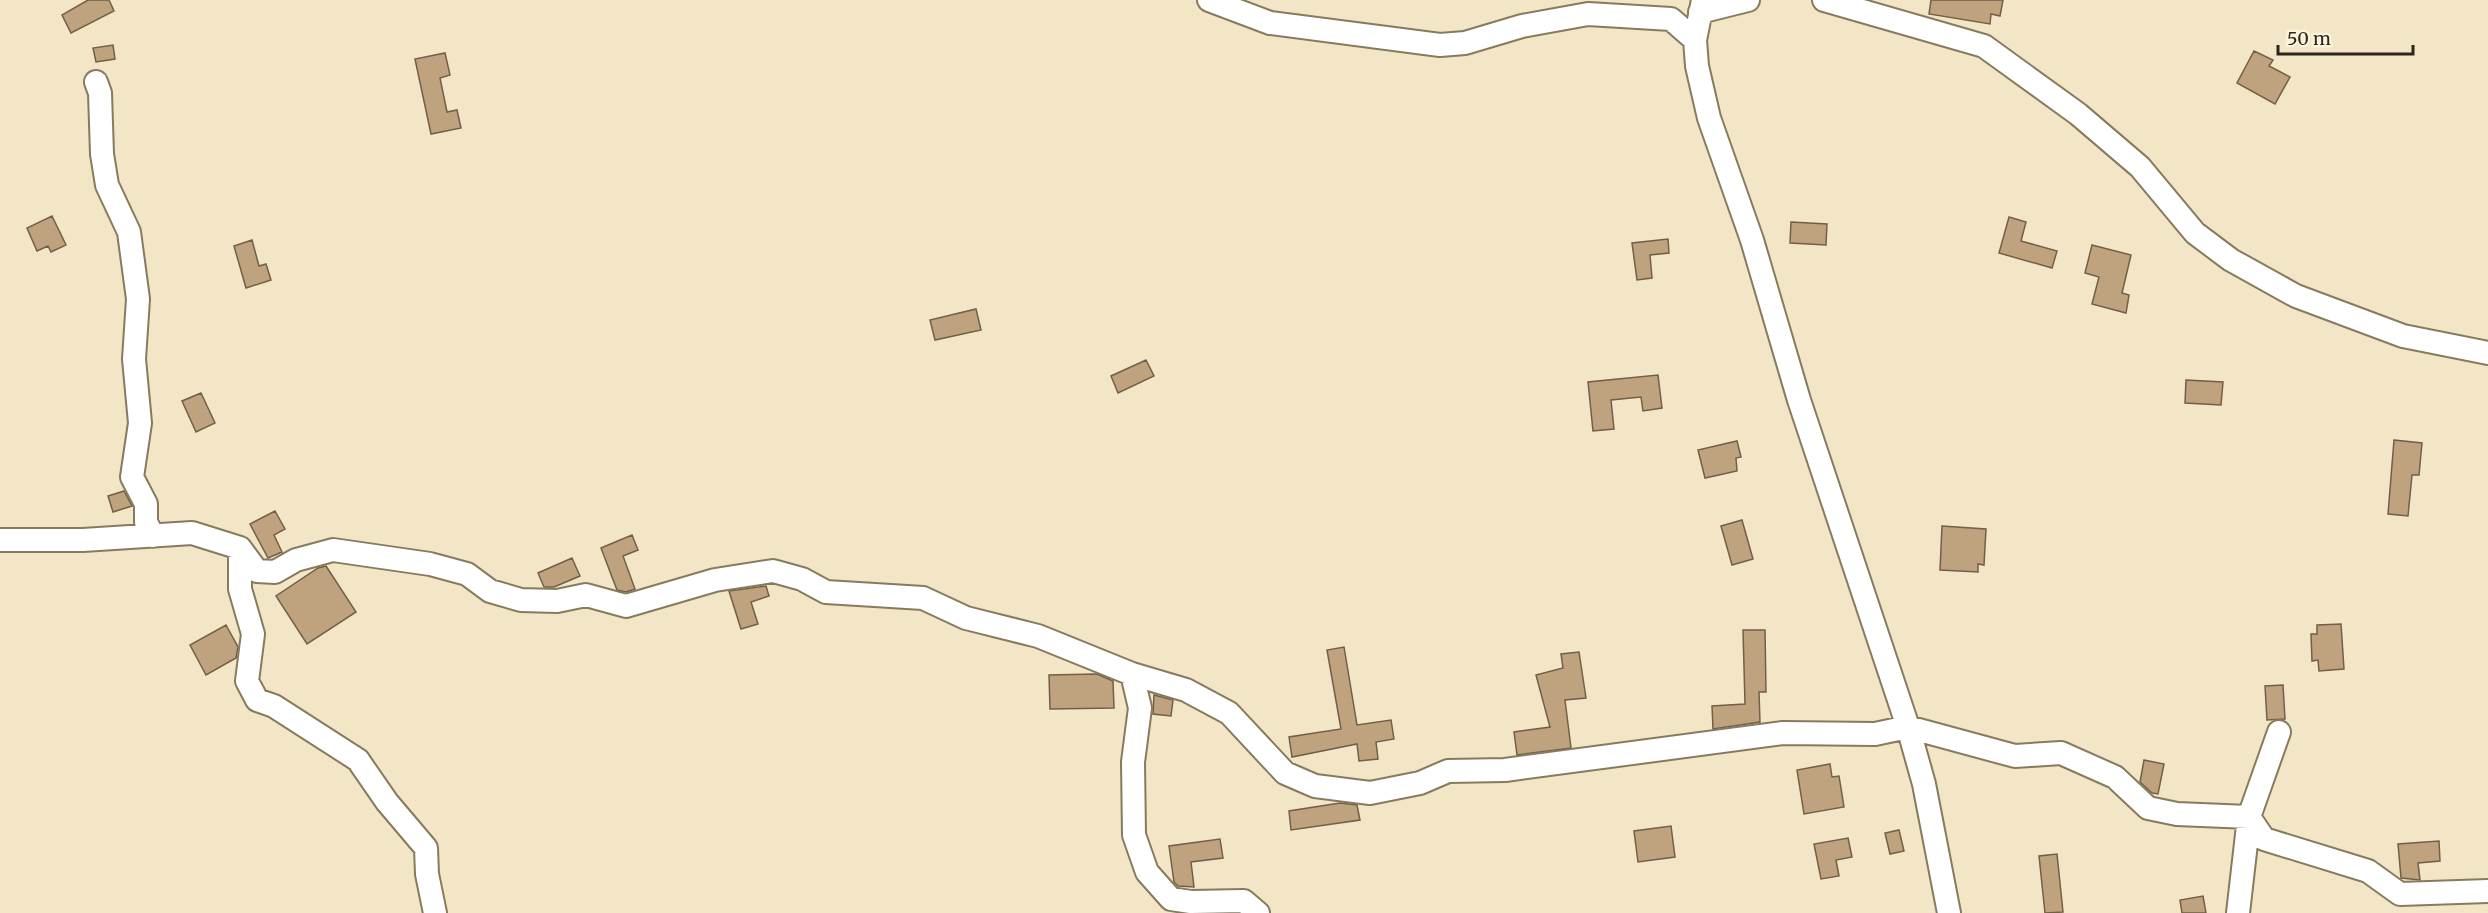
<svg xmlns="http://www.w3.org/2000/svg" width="2488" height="913" viewBox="0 0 2488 913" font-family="Merriweather,serif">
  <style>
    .building { fill: #bfa37f; stroke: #725f47; stroke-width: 1.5 }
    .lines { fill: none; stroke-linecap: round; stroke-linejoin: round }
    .minor-casing { stroke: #867b5e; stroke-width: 26 }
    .minor { stroke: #fff; stroke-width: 22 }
  </style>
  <rect width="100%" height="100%" fill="#f3e6c7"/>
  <path class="building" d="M88 0H109L114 11 71 33 62 15Z
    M1931 0H2003L2000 16 1991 14 1990 24 1929 14Z
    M113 45 115 59 96 62 93 48Z
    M2254 51 2273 60 2269 66 2290 77 2275 104 2237 83Z
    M445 53 450 75 440 78 447 112 457 110 461 128 431 134 415 59Z
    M52 216 66 245 51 252 48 246 37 251 27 228Z
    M2009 217 2026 222 2021 241 2057 251 2052 268 1999 253Z
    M1791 222 1827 224 1826 245 1790 243Z
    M1668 239 1669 253 1650 255 1652 278 1637 280 1632 243Z
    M252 240 259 266 266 264 271 280 246 288 234 246Z
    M2092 245 2131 255 2122 293 2129 295 2126 313 2092 304 2099 277 2085 273Z
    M976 309 981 330 935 340 930 320Z
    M1146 360 1154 376 1118 393 1111 376Z
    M1658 375 1662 408 1643 411 1641 397 1611 400 1614 429 1593 431 1588 382Z
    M2186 380 2223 382 2221 405 2185 403Z
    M201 393 215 423 196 432 182 401Z
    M2394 440 2422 443 2419 475H2412L2408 516 2388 514Z
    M1737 441 1741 457 1736 458 1737 471 1705 478 1698 450Z
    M124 491 132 506 113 512 108 496Z
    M275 511 285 529 274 535 282 552 268 558 250 524Z
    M1742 520 1753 559 1732 565 1721 526Z
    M1942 526 1986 529 1984 565 1978 564V572L1940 570Z
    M632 535 638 550 623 556 635 589 626 592 617 590 601 548Z
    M572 558 580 576 554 587H544L538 573Z
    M326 566 356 612 307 644 276 596 318 568Z
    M766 586 769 596 751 602 758 624 741 629 729 591Z
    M2341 624 2344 669 2319 671 2318 660 2312 661 2311 634H2317V625Z
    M226 625 238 647 236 658 206 675 190 645Z
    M1743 630H1765L1766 692H1759L1760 722 1713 729 1712 706 1745 704Z
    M1344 647 1357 725 1391 720 1394 739 1376 742 1378 759 1359 761 1357 744 1292 757 1289 737 1341 729 1327 650Z
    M1579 652 1586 698 1565 700 1571 748 1517 755 1514 732 1550 727 1536 675 1563 668 1561 654Z
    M1097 674 1113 681 1114 708 1050 709 1049 675Z
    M2283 685 2285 719 2267 720 2265 686Z
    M1154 695 1173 700 1171 716 1153 714Z
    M2144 760 2164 764 2158 794 2152 793 2140 782Z
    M1830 764 1832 777 1839 776 1844 807 1804 814 1797 770Z
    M1340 803 1357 805 1360 820 1291 830 1289 811Z
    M1671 826 1675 857 1638 862 1634 831Z
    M1899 830 1904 851 1890 854 1885 833Z
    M1848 838 1852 857 1836 860 1839 876 1821 879 1814 844Z
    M1220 839 1223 858 1191 862 1194 887 1178 886 1174 882 1169 846Z
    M2439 841 2440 861 2418 863 2420 880 2401 878 2398 844Z
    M2057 854 2063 912 2045 913 2039 856Z
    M2203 896 2206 913H2182L2180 900Z"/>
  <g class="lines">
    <defs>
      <path id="minor" d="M1209 0 1270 23 1440 45 1465 43 1522 26 1588 14 1671 19 1695 40
        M1703 0 1695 40 1697 66 1709 118 1752 240 1799 400 1908 727 1924 784 1949 913
        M1824 0 1984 46 2078 114 2140 167 2195 233 2231 260 2296 296 2403 336 2488 353
        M1700 12 1748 0
        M96 82 100 93 102 154 107 185 129 232 138 299 134 359 140 423 132 477 146 504V522L153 536
        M0 540H83L192 533 240 548 257 571 275 572 296 560 333 550 430 564 467 574 490 591 521 600 557 601 586 595 626 606 715 580 773 571 802 579 826 592 923 598 966 618 1038 636 1132 674 1186 690 1229 713 1285 773 1315 786 1370 793 1420 783 1448 771 1505 770 1783 733 1875 734 1908 727 2015 756 2061 753 2115 777 2148 808 2177 814 2249 817 2264 839 2368 871 2400 894 2488 891
        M240 548V589L253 634 247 681 257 700 274 706 358 760 387 802 426 848 427 874 435 913
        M1132 674 1140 708 1133 762 1134 835 1147 872 1171 899 1191 902 1244 901 1258 913
        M2238 913 2249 817 2279 732"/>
    </defs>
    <use href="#minor" class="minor-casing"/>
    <use href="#minor" class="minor"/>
  </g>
  <path d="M2278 45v9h135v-9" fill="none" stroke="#2b261b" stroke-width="3"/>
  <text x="2287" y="45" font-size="18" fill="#2b261b" stroke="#fef4db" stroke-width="4.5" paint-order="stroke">50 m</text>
</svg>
